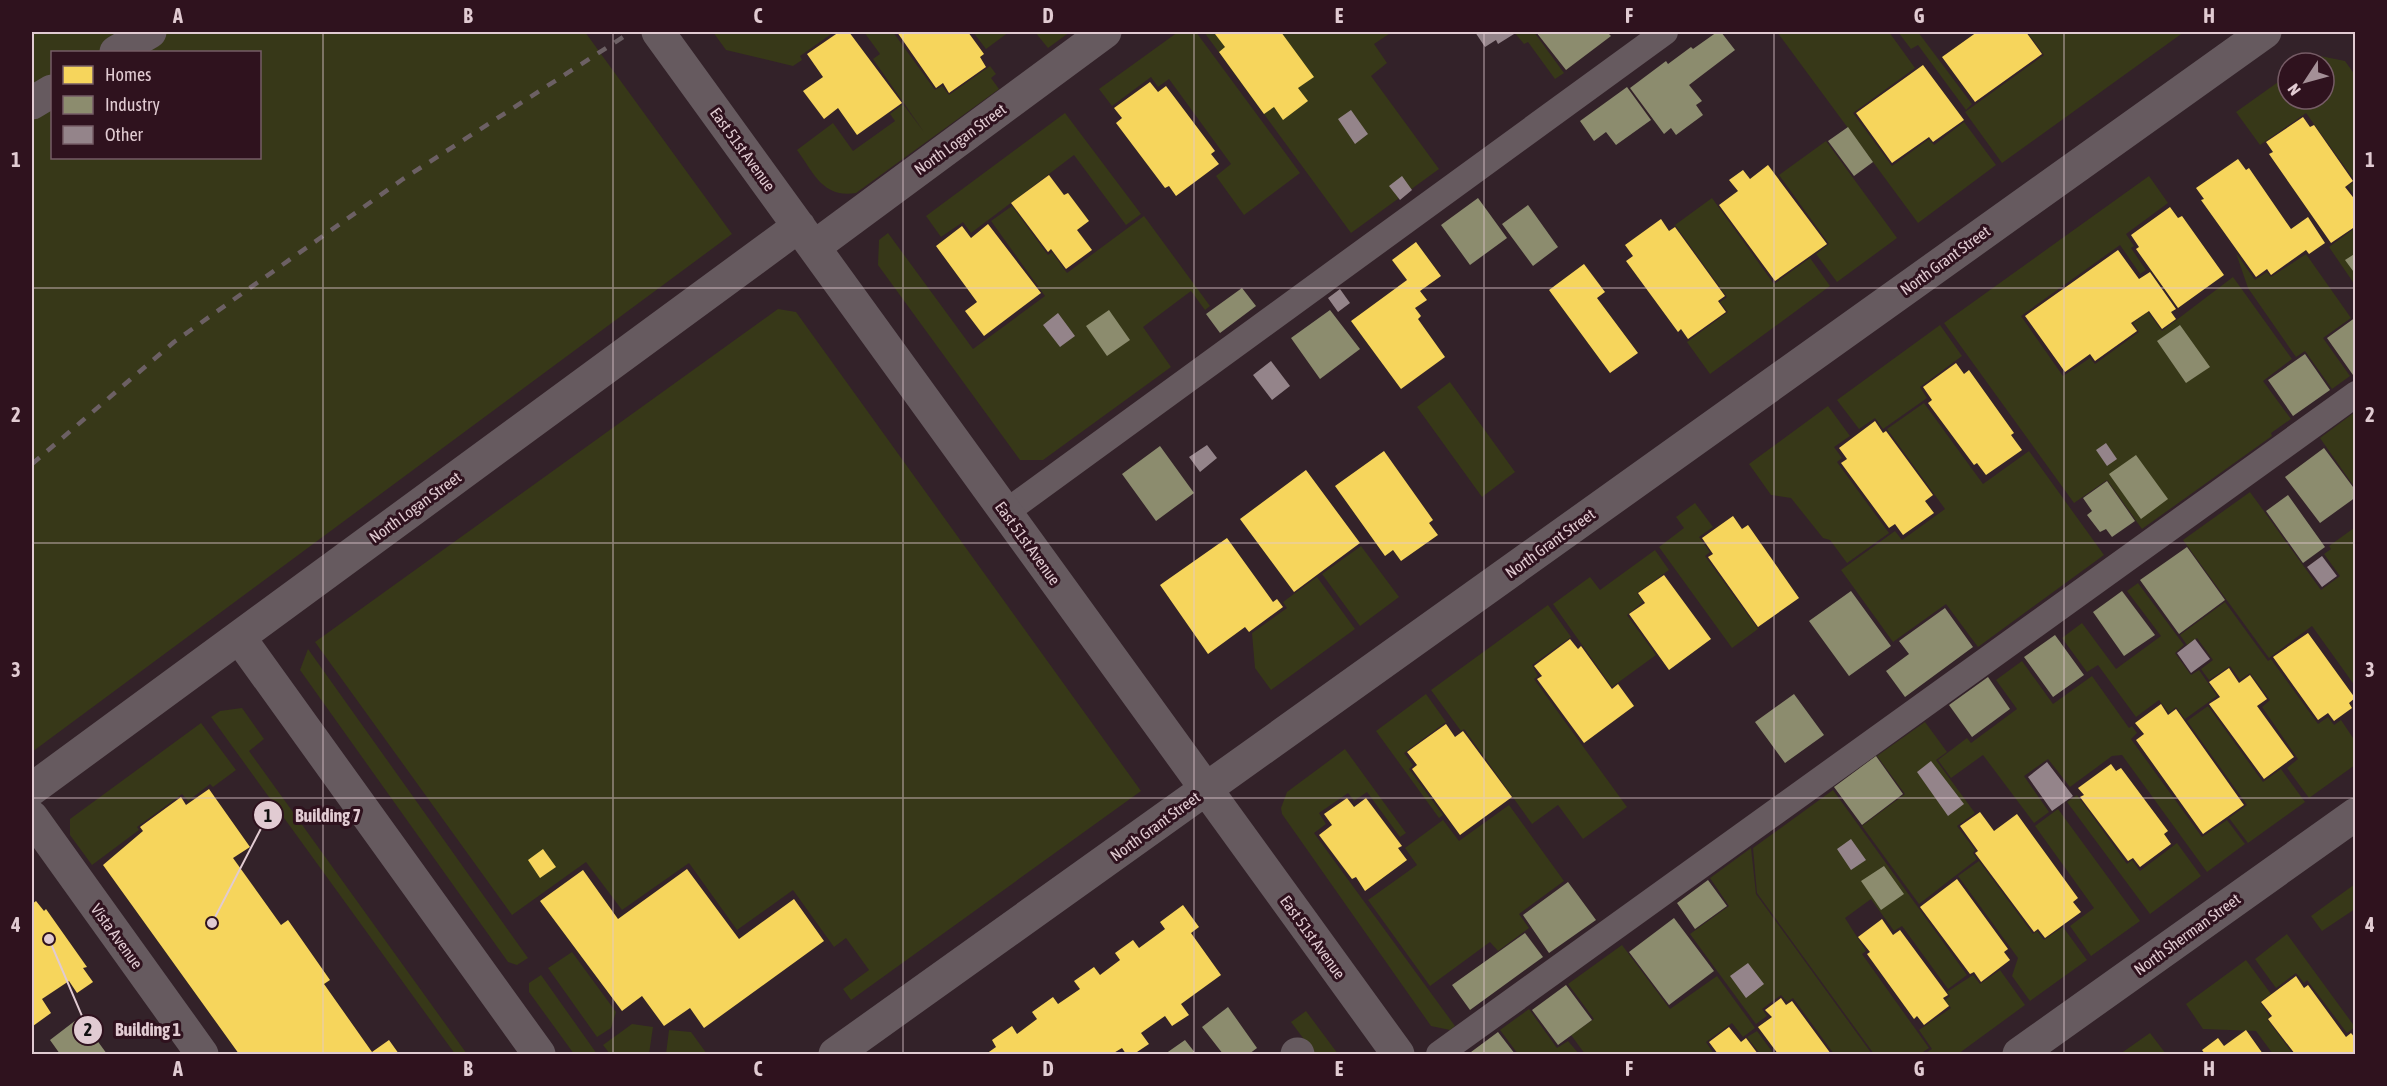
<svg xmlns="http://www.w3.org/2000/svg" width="2387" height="1086" viewBox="0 0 2387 1086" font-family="'Asap Condensed',sans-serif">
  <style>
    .green { fill: #373818; fill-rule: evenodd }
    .homes { fill: #f6d55c }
    .industry { fill: #8c8c6e }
    .building { fill: #94848a }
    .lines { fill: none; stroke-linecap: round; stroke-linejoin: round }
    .lane { stroke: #665a5f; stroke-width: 26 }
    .street { stroke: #665a5f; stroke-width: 33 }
    .rail { stroke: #6c6064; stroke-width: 4.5; stroke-dasharray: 10 10; stroke-linecap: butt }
    .grid { fill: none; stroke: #e1cbd2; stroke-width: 1.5; stroke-opacity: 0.55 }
    .labels { text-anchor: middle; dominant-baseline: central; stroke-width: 6; stroke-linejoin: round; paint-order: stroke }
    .street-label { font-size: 16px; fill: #e1cbd2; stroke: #2f121e }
    .leader { fill: none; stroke: #e1cbd2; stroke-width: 2 }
    .callout-dot { fill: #e1cbd2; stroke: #2f121e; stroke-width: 2 }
    .mark-label { font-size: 18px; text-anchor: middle; font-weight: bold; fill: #111 }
    .callout-label { font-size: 18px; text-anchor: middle; font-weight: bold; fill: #e1cbd2; stroke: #2f121e; stroke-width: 6; stroke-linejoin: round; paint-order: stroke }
    .neatline { fill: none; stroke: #e1cbd2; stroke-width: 2 }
    .grid-label { font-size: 20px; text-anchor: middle; font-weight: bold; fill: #e1cbd2 }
  </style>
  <rect width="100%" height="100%" fill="#332229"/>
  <path class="green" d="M32 32H585L732 234 32 752ZM52 52H260V158H52Z
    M713 32H834L800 56 802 60 793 66 726 50Z
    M864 32H893L935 90 942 86 949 95 990 66 996 74 991 78 999 89 856 193C822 198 814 173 797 150L833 123 853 151 895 121 890 114 903 104 924 132 873 59 880 54Z
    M973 32H1009L986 49Z
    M1035 32H1070L1048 48Z
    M1178 32H1196L1300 173 1244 215 1216 176 1231 164 1169 79 1158 87 1151 77 1112 106 1099 89Z
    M1204 32H1392L1374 44 1387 63 1371 76 1439 169 1351 233Z
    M1514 32H1534L1564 73 1555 79 1528 42 1524 44Z
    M1777 32H1889L1915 68 1853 113 1892 166 1929 139 1934 145 1964 122 1996 165 1918 223Z
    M1898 32H1918L1972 104 1966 110 1918 45 1911 49Z
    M2027 32H2184L2002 163 1965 112 2044 55Z
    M2315 55 2345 61 2355 75V197L2348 186 2355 181 2306 113 2260 145 2236 112 2288 75V99H2324V63H2304Z
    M1065 113 1141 214 1126 225 1074 155 971 233 963 222 941 237 926 216Z
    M1826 141 1897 238 1837 282 1816 254 1829 244 1779 175Z
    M2149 176 2168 203 2126 234 2134 246 2131 248 2146 270 2140 274 2120 245 2021 316 2063 376 2090 358 2095 364 2139 332 2133 323 2148 312 2162 331 2233 277 2292 359 2263 381 2291 419 2271 433 2272 436 2142 529 2107 480 2074 503 1944 323Z
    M1712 198 1774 284 1810 258 1830 286 1710 374 1687 342 1728 312 1720 302 1727 297 1675 225Z
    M1012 206 1048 255 1052 252 1067 273 1144 216 1210 306 1205 310 1191 291 1143 327 1171 367 1043 460H1020L878 265 879 240 888 233 973 349 1045 296 991 221Z
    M2355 228V285L2329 247Z
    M2236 253 2255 280 2267 272 2271 277 2306 254 2351 318 2323 338 2350 376 2332 389 2305 351 2296 357 2248 288Z
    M778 309 796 312 1141 791 851 1000 843 989 869 970 846 938 834 947 793 890 737 930 689 863 622 910 586 862 512 915 315 642Z
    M1940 325 1962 356 1920 387 1927 398 1883 429 1875 418 1859 429 1837 400Z
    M1450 382 1515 472 1482 497 1417 407Z
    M1924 403 1983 484 2029 451 2104 555 1978 647 1946 604 1893 642 1841 570 1895 531 1902 540 1945 509 1887 429Z
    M1828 406 1850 436 1834 447 1842 458 1837 462 1889 533 1847 563 1830 540 1823 538 1791 498 1771 495 1749 464Z
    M2355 412H2356L2355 488 2320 438Z
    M2250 492 2321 590 2340 576 2324 554 2331 549 2329 546 2354 528 2355 530V686L2312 626 2269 658 2183 540Z
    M1695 503 1713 527 1699 537 1710 552 1705 556 1758 629 1732 648 1659 547 1684 528 1676 517Z
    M1361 546 1399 597 1360 626 1322 574Z
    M1655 550 1669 570 1637 593 1643 602 1627 615 1656 655 1612 687 1553 604 1590 577 1600 590Z
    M1317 577 1355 629 1271 690 1255 668 1252 633 1287 608 1283 602Z
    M2138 583 2184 645 2175 653 2191 675 2199 670 2217 696 2185 719 2176 707 2169 713 2159 700 2136 717 2098 665 2087 672 2062 638 2082 623 2116 669 2161 636 2127 591Z
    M2225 602 2268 661 2271 659 2318 724 2328 717 2334 725 2341 720 2355 741V765L2309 798 2287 768 2298 759 2262 707 2270 700 2250 673 2240 680 2230 666 2209 680 2201 669 2213 660 2197 638 2187 645 2180 635Z
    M1548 605 1571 637 1532 665 1538 676 1534 679 1627 807 1583 839 1558 805 1532 824 1464 729 1461 731 1431 690Z
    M308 649 528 958 517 965 508 962 300 670Z
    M2022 661 2053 704 2092 676 2129 728 2132 726 2137 733 2131 739 2202 837 2227 820 2245 844 2207 872 2122 755 2112 756 2070 787 2048 759 2024 776 2049 812 2034 823 1983 755 1951 778 1938 760 1967 738 1971 743 2017 709 1996 680Z
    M1426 694 1446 722 1404 753 1413 765 1409 769 1443 815 1439 818 1376 731Z
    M2208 706 2263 782 2281 769 2305 802 2248 843 2229 818 2247 805 2187 721Z
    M242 708 264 739 249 751 467 1054H455L211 717 220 711Z
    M1925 722 1947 752 1936 760 1975 813 1957 826 1975 850 1973 853 1977 859 1919 904 1862 826 1905 794 1877 756Z
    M201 723 236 770 213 787 210 784 188 801 182 794 137 827 139 830 92 865 70 835V819Z
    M1345 749 1406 833 1400 837 1367 792 1354 801 1348 793 1319 813 1326 824 1314 833 1455 1026 1450 1030 1431 1026 1282 814 1281 808 1287 792Z
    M1833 790 1967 975 1948 989 1902 926 1894 931 1871 899 1845 918 1866 951 1862 954 1929 1048 1920 1054H1874L1757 893 1753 848Z
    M2077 795 2127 864 2132 860 2140 871 2177 843 2201 876 2150 914 2067 802Z
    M1509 805 1564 881 1519 914 1529 928 1498 951 1490 942 1430 986 1368 900 1417 865 1405 848 1443 820 1459 841Z
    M2058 809 2140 921 2091 956 2070 926 2094 908 2035 826Z
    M1751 848 1756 894 1872 1054H1834L1793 998 1787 1002 1781 995 1762 1009 1767 1016 1756 1024 1690 934 1729 906 1710 878Z
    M1979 861 2033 934 2037 931 2044 940 2063 927 2087 960 2030 1001 2012 976 2018 958 1958 876Z
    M2355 884V909L2322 931 2311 916Z
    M2287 934 2355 1027 2347 1033 2307 980 2304 983 2296 973 2276 988 2255 959Z
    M1622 945 1670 1009 1717 976 1755 1028 1743 1037 1732 1023 1706 1042 1714 1054H1585L1571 1035 1594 1019 1568 984Z
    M572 952 616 1012 611 1028 597 1037 548 968Z
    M2246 960 2271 994 2260 1002 2270 1017 2267 1019 2293 1054H2273L2256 1031 2203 1029 2186 1004Z
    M2000 970 2025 1005 1958 1054H1924L1932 1049 1919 1030 1951 1008 1945 1000 1950 996 1947 992 1973 975 1980 984Z
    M541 975 597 1054H574L529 992V983Z
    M1529 1009 1557 1048 1568 1041 1579 1054H1518L1500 1030Z
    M1306 1011 1338 1054H1315L1291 1022Z
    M632 1024 653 1027 649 1054H610L603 1045Z
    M669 1030 691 1032 707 1054H666Z
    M1757 1031 1774 1054H1760L1747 1037Z
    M2150 1033 2166 1054H2120Z"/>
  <path class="homes" d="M839 32H849L902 103 857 135 838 108 824 119 803 91 823 77 807 54Z
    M897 32H968L984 54 980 57 986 67 949 93 943 83 936 88Z
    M1219 32H1281L1314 77 1298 88 1308 101 1283 120 1274 107 1264 114 1219 52 1225 47 1215 34Z
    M1977 32H2026L2042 54 1975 102 1942 57Z
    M1923 65 1964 120 1933 142 1929 137 1892 163 1856 113Z
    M1150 82 1158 92 1166 86 1215 151 1211 154 1219 164 1176 196 1169 186 1165 188 1116 123 1122 118 1114 108Z
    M2303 117 2310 127 2314 125 2353 181 2345 187 2356 201V226L2331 243 2269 154 2273 152 2266 142Z
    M2238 159 2246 170 2249 168 2291 229 2308 217 2325 243 2309 254 2306 250 2271 275 2267 269 2256 277 2201 200 2204 199 2196 188Z
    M1768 165 1827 244 1775 281 1719 205 1738 191 1729 180 1743 170 1750 179Z
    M1049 175 1064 195 1068 193 1089 221 1077 230 1092 250 1066 269 1051 249 1048 252 1011 203Z
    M2170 207 2178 218 2182 216 2224 275 2178 308 2136 249 2139 247 2131 235Z
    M1661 219 1669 231 1675 227 1725 296 1718 301 1726 312 1688 339 1681 329 1678 332 1626 261 1633 256 1625 245Z
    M988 224 1041 293 984 336 965 311 977 302 936 246 962 226 971 238Z
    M1416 242 1441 276 1420 291 1427 300 1415 308 1421 316 1418 319 1445 357 1401 389 1351 321 1407 280 1392 260Z
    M2118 250 2139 279 2150 272 2176 309 2171 312 2176 319 2162 329 2149 311 2131 323 2137 331 2095 361 2090 354 2065 372 2025 316Z
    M1584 264 1605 292 1597 298 1638 353 1610 373 1549 290Z
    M1956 363 1964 374 1969 370 2014 433 2011 435 2022 450 1986 475 1977 463 1974 465 1928 403 1932 400 1923 387Z
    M1875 421 1883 433 1886 431 1933 495 1925 501 1934 513 1903 535 1895 524 1889 528 1841 463 1847 459 1839 448Z
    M1384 451 1433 520 1429 523 1438 535 1401 561 1393 550 1385 556 1335 486Z
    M1306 470 1360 543 1294 592 1240 519Z
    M1733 516 1742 529 1748 525 1799 598 1758 627 1708 557 1713 554 1702 538Z
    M1227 538 1273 602 1277 599 1283 607 1249 632 1245 627 1208 654 1160 585Z
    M1664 575 1711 639 1669 670 1629 614 1645 603 1638 593Z
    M2308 633 2355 698 2349 703 2352 708 2334 721 2328 713 2318 720 2273 657Z
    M1570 639 1578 649 1581 646 1612 689 1618 684 1634 706 1584 743 1537 679 1542 676 1534 666Z
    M2229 668 2239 683 2250 675 2267 699 2257 706 2294 757 2264 779 2209 704 2220 697 2209 682Z
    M2161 704 2168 715 2176 709 2244 805 2203 834 2136 740 2144 734 2135 723Z
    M1446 724 1455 737 1463 731 1512 797 1460 835 1412 769 1417 765 1407 752Z
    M2111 764 2116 771 2121 768 2168 831 2164 834 2171 844 2140 867 2133 858 2128 861 2080 797 2084 795 2078 788Z
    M209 789 250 847 233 858 281 925 288 920 330 980 324 984 372 1052 389 1040 399 1054H239L103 865 143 831 140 827 181 797 186 805Z
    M1347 798 1354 807 1366 798 1402 846 1398 848 1407 860 1365 891 1356 877 1352 879 1319 835 1332 825 1324 814Z
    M1980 812 1994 831 2017 814 2078 898 2073 902 2081 912 2045 938 2038 929 2034 932 1975 853 1978 851 1960 826Z
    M543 849 556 867 540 878 528 860Z
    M687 869 739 939 794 899 824 941 704 1028 690 1008 664 1026 642 996 622 1011 540 901 583 870 618 919Z
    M1957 879 2008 949 2004 952 2010 960 1981 982 1974 972 1970 974 1920 907Z
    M36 901 44 911 46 909 87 967 83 968 93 982 77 993 69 981 42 999 51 1013 33 1026 32 904Z
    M1183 905 1199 927 1191 933 1221 975 1181 1004 1189 1015 1172 1026 1165 1016 1141 1033 1149 1044 1134 1054H1126L1122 1048 1112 1054H986L996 1047 992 1040 1012 1026 1017 1034 1037 1019 1032 1012 1053 997 1058 1004 1080 989 1074 981 1094 967 1100 975 1120 960 1115 953 1133 940 1139 948 1165 929 1160 922Z
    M1882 919 1893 935 1900 930 1948 995 1943 998 1949 1006 1924 1025 1917 1016 1914 1019 1867 954 1870 952 1858 937Z
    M2296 976 2304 988 2308 985 2346 1037 2351 1033 2356 1039V1054H2295L2268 1019 2272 1016 2261 1002Z
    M1781 998 1786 1005 1792 1001 1831 1054H1778L1758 1027 1772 1017 1765 1010Z
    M1729 1027 1741 1042 1746 1038 1758 1054H1718L1709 1042Z
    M2246 1030 2263 1054H2205L2202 1050 2218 1038 2224 1046Z"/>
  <path class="industry" d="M1536 32H1607L1611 36 1566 70Z
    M1717 32H1721L1735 50 1689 85 1702 101 1696 105 1703 115 1676 135 1671 128 1664 134 1630 88 1666 61 1668 64 1691 47 1693 49Z
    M1627 87 1651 120 1616 145 1606 132 1594 141 1580 121Z
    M1848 127 1873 162 1854 176 1828 141Z
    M1478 198 1507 238 1470 265 1441 225Z
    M1528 205 1558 247 1533 266 1502 224Z
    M2356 253V275L2345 260Z
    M1242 288 1256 306 1220 333 1206 314Z
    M1109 310 1130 340 1107 356 1086 326Z
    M1330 310 1360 349 1320 379 1291 338Z
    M2356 317V373L2353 375 2327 338Z
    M2180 325 2210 367 2186 383 2157 341Z
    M2305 354 2330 390 2293 416 2268 380Z
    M1160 446 1194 493 1156 521 1122 474Z
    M2324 448 2356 491V497L2320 523 2285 477Z
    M2136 455 2168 499 2141 519 2109 474Z
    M2107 481 2135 521 2112 537 2106 529 2100 532 2087 515 2092 511 2083 498Z
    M2288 495 2325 547 2303 563 2266 511Z
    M2187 547 2225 600 2179 634 2140 580Z
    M1851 591 1891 646 1849 676 1809 621Z
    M2122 591 2155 635 2124 656 2093 612Z
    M1945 608 1973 647 1905 697 1886 671 1909 654 1899 641Z
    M2055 635 2084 675 2053 697 2024 657Z
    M1988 677 2010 709 1972 737 1949 705Z
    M1794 694 1824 735 1785 763 1755 722Z
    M1876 756 1903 794 1862 825 1834 787Z
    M1884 866 1904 894 1881 910 1861 881Z
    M1708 880 1727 906 1695 929 1677 903Z
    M1568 882 1596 920 1549 953 1523 915Z
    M1674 918 1714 971 1669 1005 1629 952Z
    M1525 933 1543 957 1470 1010 1452 985Z
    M1566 985 1592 1020 1558 1045 1532 1010Z
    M1228 1007 1257 1048 1249 1054H1223L1202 1027Z
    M80 1017 107 1054H60L50 1040Z
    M1498 1032 1515 1054H1473L1471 1052Z
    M1185 1040 1196 1054H1165Z"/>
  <path class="building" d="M1475 32H1512L1514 34 1498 44 1496 40 1485 47Z
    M1351 110 1368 134 1355 144 1338 119Z
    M1402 176 1412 190 1400 200 1389 186Z
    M1340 289 1350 303 1338 312 1328 298Z
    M1058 313 1075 336 1060 347 1043 325Z
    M1271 361 1290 386 1272 400 1253 375Z
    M2106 443 2117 459 2107 466 2096 450Z
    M1207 445 1217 458 1200 472 1189 457Z
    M2322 556 2337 576 2322 587 2307 567Z
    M2195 639 2210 659 2191 673 2177 653Z
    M1931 761 1964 804 1948 816 1917 772Z
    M2047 762 2073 796 2052 811 2028 777Z
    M1851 839 1866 860 1851 870 1837 849Z
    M1748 963 1764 984 1746 998 1730 976Z"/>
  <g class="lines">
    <path class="lane" d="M1006 512 1665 32
      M1439 1054 2356 394"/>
    <path class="street" d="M658 32 1398 1054
      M116 52 150 32
      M32 103 52 91
      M814 247 1105 32
      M239 637 539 1054
      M32 789 799 226
      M32 817 202 1054
      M835 1054 2265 32
      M1297 1054H1298
      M2019 1054 2356 814"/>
    <path class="rail" d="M32 464 174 342 403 179 631 32"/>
  </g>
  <path class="grid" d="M323 32V1054M613 32V1054M903 32V1054M1194 32V1054M1484 32V1054M1774 32V1054M2064 32V1054M32 288H2356M32 543H2356M32 798H2356"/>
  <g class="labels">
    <g class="street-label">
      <text transform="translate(960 139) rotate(-36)">North Logan Street</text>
      <text transform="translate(743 149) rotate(54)">East 51st Avenue</text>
      <text transform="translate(1945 260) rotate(-36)">North Grant Street</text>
      <text transform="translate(415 507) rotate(-36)">North Logan Street</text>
      <text transform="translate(1028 543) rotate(54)">East 51st Avenue</text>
      <text transform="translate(1550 543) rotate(-36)">North Grant Street</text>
      <text transform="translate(1155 826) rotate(-36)">North Grant Street</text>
      <text transform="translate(2187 934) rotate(-36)">North Sherman Street</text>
      <text transform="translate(117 936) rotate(54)">Vista Avenue</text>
      <text transform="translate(1313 937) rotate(54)">East 51st Avenue</text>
    </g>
  </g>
  <path class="leader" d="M212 923L268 815M49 939L88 1030"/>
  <g class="callout-dot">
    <circle cx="212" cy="923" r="6"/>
    <circle cx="49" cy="939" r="6"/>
    <circle cx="268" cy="815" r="15"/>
    <circle cx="88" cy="1030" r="15"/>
  </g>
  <g class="mark-label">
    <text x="268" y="822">1</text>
    <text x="88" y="1036">2</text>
  </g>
  <g class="callout-label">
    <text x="328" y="822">Building 7</text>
    <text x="148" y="1036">Building 1</text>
  </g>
  <rect width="2387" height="1086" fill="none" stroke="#2f121e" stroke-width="66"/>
  <rect x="51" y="51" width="210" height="108" fill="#2f121e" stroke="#765c66" stroke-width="1.5"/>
  <rect x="63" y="66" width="30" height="18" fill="#f6d55c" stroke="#765c66" stroke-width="1.5"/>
  <text x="105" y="81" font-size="18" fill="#e1cbd2">Homes</text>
  <rect x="63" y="96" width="30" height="18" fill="#8c8c6e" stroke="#765c66" stroke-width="1.5"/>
  <text x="105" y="111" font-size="18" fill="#e1cbd2">Industry</text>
  <rect x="63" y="126" width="30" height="18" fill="#94848a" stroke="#765c66" stroke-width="1.5"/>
  <text x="105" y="141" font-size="18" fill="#e1cbd2">Other</text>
  <g transform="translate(2306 81) rotate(234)"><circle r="28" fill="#2f121e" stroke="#765c66" stroke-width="1.5"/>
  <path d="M0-4.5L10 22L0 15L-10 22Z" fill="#a49097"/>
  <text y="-9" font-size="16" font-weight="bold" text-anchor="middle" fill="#e1cbd2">N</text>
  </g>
  <rect x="33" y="33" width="2321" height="1020" class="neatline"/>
  <g class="grid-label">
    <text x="178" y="23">A</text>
    <text x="468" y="23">B</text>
    <text x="758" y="23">C</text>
    <text x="1048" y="23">D</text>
    <text x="1339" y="23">E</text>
    <text x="1629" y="23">F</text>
    <text x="1919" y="23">G</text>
    <text x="2209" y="23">H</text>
    <text x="16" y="167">1</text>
    <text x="2370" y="167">1</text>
    <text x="16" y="422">2</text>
    <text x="2370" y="422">2</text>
    <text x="16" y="677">3</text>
    <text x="2370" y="677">3</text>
    <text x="16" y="932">4</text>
    <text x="2370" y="932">4</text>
    <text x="178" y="1076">A</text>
    <text x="468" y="1076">B</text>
    <text x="758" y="1076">C</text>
    <text x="1048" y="1076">D</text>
    <text x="1339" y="1076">E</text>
    <text x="1629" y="1076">F</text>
    <text x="1919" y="1076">G</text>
    <text x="2209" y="1076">H</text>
  </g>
</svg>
